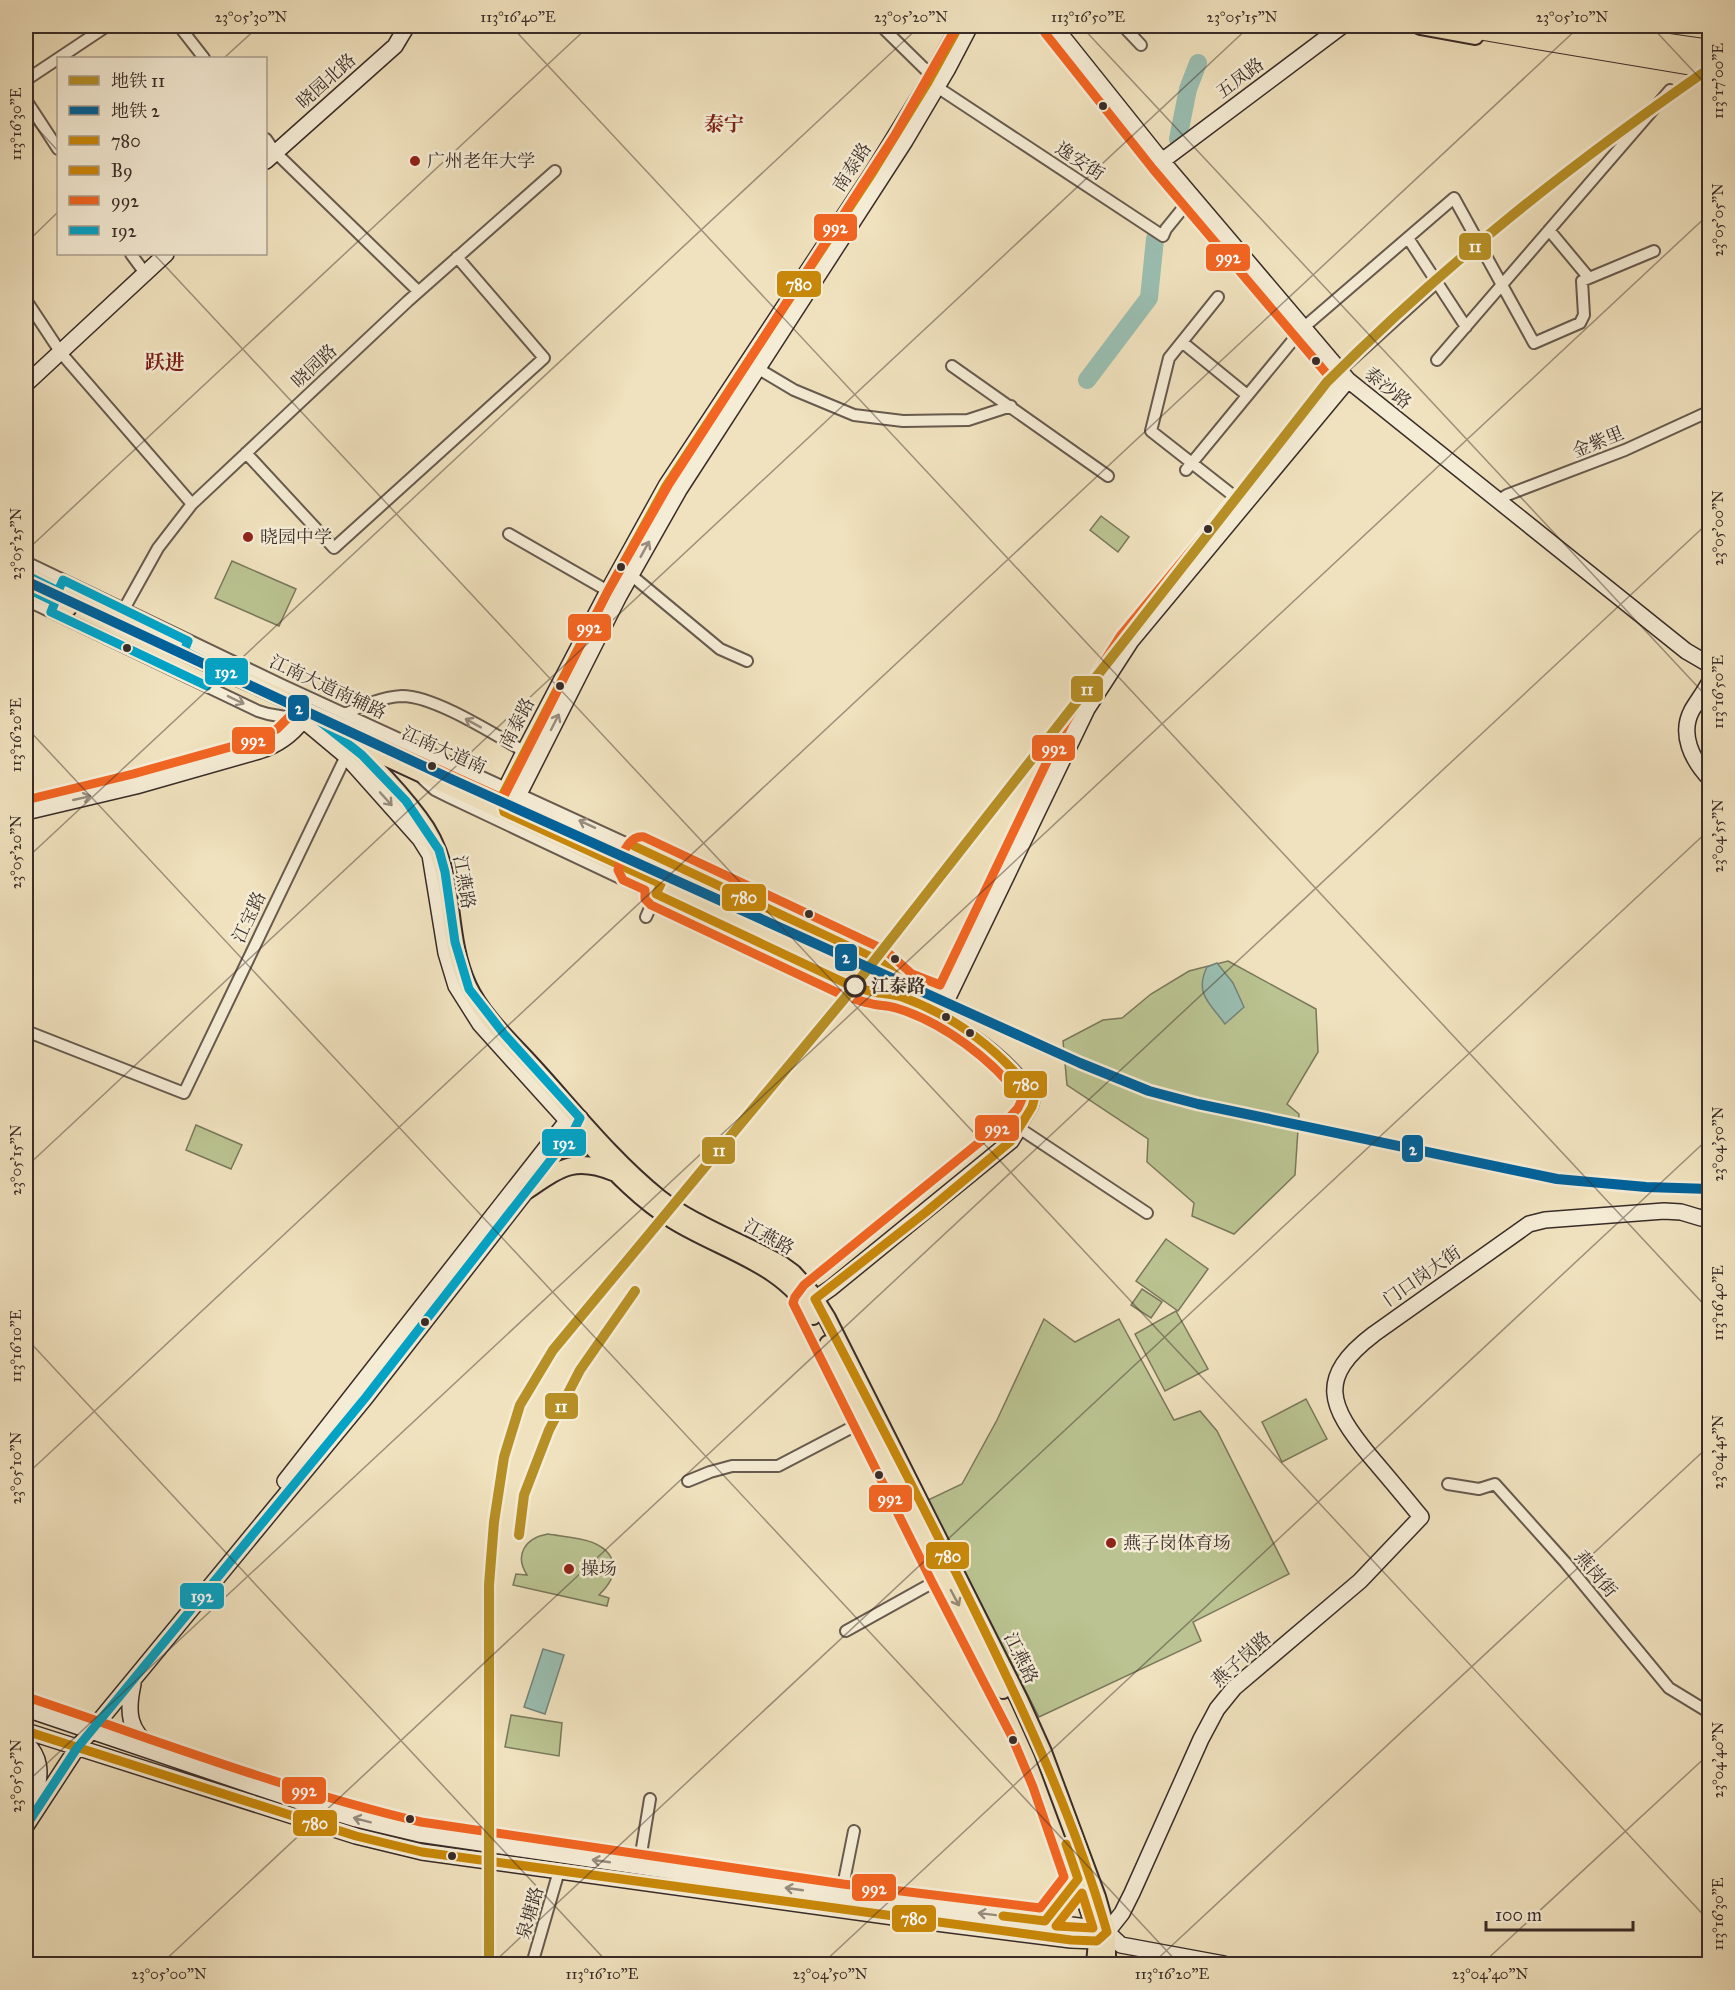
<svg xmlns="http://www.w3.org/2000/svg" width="1735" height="1990" viewBox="0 0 1735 1990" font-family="'IM FELL Great Primer','Noto Serif SC',serif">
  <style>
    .green { fill: #bac391; stroke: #7a785c; stroke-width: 1.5 }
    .water { fill: #9abeb1; stroke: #73847a; stroke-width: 1.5 }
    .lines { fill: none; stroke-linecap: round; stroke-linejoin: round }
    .river { stroke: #9abeb1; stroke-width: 18 }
    .street-casing { stroke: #675a4e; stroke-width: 14 }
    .secondary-casing { stroke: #392c28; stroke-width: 18 }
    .primary-casing { stroke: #392c28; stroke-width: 20 }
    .highway-casing { stroke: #392c28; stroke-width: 22 }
    .street { stroke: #f5ecd5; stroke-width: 10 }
    .secondary { stroke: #f5ecd5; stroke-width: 15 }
    .primary { stroke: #f0e2be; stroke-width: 16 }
    .highway { stroke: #f0e2be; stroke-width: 20 }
    .bus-1-casing { stroke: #f5ecd5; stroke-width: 14 }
    .bus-2-casing { stroke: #f5ecd5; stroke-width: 14 }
    .bus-3-casing { stroke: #f5ecd5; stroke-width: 14 }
    .bus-4-casing { stroke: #f5ecd5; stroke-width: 14 }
    .bus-1 { stroke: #c8880a; stroke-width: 9 }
    .bus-2 { stroke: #ce870a; stroke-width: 9 }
    .bus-3 { stroke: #f26522; stroke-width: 9 }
    .bus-4 { stroke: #03a3c6; stroke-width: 9 }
    .metro-1-casing { stroke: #f5ecd5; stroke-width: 15 }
    .metro-2-casing { stroke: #f5ecd5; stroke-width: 15 }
    .metro-1 { stroke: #b68f26; stroke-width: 10 }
    .metro-2 { stroke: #00629b; stroke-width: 10 }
    .oneway { stroke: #978c7e }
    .oneway2 { stroke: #948773 }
    .ticks { fill: none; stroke: #392c28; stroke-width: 1.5; stroke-opacity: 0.45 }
    .bus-dot { fill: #392c28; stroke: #f5ecd5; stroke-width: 2 }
    .poi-dot { fill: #8f2418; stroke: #f5ecd5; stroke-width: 2 }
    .stop-dot { fill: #f5ecd5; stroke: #392c28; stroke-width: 3 }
    .labels { text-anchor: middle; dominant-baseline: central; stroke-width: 5; stroke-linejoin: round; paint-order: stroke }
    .street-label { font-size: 18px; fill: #392c28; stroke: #f5ecd5 }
    .poi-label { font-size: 18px; fill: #392c28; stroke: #f5ecd5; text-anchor: start }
    .stop-label { font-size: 18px; font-weight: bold; fill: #392c28; stroke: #f5ecd5; text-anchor: start }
    .neighbourhood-label { font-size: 20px; font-weight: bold; fill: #7a1f14; stroke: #f5ecd5 }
    .line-badge { stroke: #f5ecd5; stroke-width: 2 }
    .badge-label { font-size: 16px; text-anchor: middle; font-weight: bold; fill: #fff }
    .neatline { fill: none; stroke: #392c28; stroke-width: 2 }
    .ticks-label { font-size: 15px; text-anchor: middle; fill: #392c28 }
  </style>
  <rect width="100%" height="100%" fill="#f0e2be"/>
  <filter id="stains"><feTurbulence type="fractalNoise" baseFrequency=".00333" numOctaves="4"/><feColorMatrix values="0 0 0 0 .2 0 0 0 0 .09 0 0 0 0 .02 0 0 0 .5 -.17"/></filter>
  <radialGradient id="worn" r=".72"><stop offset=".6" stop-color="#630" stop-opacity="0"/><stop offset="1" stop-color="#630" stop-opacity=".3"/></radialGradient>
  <path class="green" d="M1101 516 1129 537 1118 552 1090 530Z
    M232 561 296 589 279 626 215 598Z
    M1228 961 1316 1009 1318 1052 1287 1104 1299 1114 1295 1175 1234 1234 1192 1216 1194 1203 1147 1162 1148 1139 1067 1085 1063 1041 1103 1020 1122 1018 1151 994 1189 971Z
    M196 1125 242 1145 231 1169 186 1150Z
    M1166 1239 1208 1269 1178 1311 1136 1281Z
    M1142 1289 1162 1302 1151 1318 1131 1305Z
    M1176 1311 1208 1369 1165 1391 1135 1334Z
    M1044 1319 1075 1342 1119 1319 1174 1420 1200 1411 1217 1431 1289 1574 1193 1622 1201 1641 1039 1717 928 1500 962 1484 997 1420Z
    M1306 1399 1327 1439 1282 1462 1262 1422Z
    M548 1534C569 1538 605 1537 613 1562 616 1576 608 1586 599 1595L609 1598 607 1606 513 1585 516 1574 527 1575C514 1555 525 1538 548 1534Z
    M511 1715 562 1723 559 1756 505 1747Z"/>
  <path class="water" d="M1217 963 1233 983 1244 1007 1225 1024C1210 1003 1194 994 1207 967Z
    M543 1649 564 1655 545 1714 524 1707Z"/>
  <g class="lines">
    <path class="river" d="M1178 139 1188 89 1198 63
      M1087 380 1149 298 1155 239"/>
    <defs>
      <path id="street" d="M179 26 204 58
        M881 26 932 76
        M1123 26 1141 45
        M26 80 107 26
        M937 87 1163 236 1166 229 1192 197
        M26 100 58 149
        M266 139 275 152 418 291
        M1549 230 1589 278
        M1408 238 1466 327
        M131 254 145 273
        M1218 297 1169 358 1151 431 1244 504
        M26 300 61 353 192 504
        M1182 342 1247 395
        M1437 360 1670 90
        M752 365 794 390 854 415 903 421 968 420 1011 406
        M952 366 1108 476
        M1339 371 1437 282
        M246 453 334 548 544 358 457 257
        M1186 470 1303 328 1454 198 1534 343 1580 323 1584 315 1582 281 1654 251
        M1497 501 1507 495 1625 450 1710 411
        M509 534 608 591
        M26 562 282 685 858 950 880 961 899 978
        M631 575 720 649 747 661
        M26 600 258 711 268 714 303 720
        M124 609 158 548 192 504 408 301 555 171
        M345 714C362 706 382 697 402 696 436 696 498 737 529 754
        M423 779 435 790 449 797 804 965C831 977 857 990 886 994
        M646 917 658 890
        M940 1014C977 1036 1011 1060 1035 1096L1032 1107 1019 1128 1147 1213
        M26 1031 184 1093 346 756
        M688 1481 710 1472 732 1466H778L866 1420
        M1448 1484 1479 1489 1495 1484 1565 1562 1669 1688 1710 1713
        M846 1631 943 1577
        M639 1866 650 1799
        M841 1896 854 1831
        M532 1964 559 1871"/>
      <path id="secondary" d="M959 26 927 84 873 172 666 486 608 591 524 752 501 798 504 812 514 804 517 798 619 596 679 490 905 141 947 70 970 26
        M1054 26 1162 161 1348 380 1686 651 1710 665
        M266 161 395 46 407 26
        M1162 161 1342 26
        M26 384 166 254
        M1710 681C1705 691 1698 700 1692 710 1679 734 1692 760 1710 779
        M321 717 440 769 836 953 946 1001
        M26 812 136 786 259 751C278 745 291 736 303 720L346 756 420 839 430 855 446 953 456 986 480 1024 573 1127
        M940 1014 1087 709 1131 641 1348 380
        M805 1303 815 1299 831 1288 1011 1141 1019 1128
        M285 1481 567 1121 580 1118
        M133 1684C127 1711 128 1731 152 1747
        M26 1709 307 1804 356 1819 419 1834 841 1896 1095 1928
        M26 1731 356 1836 422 1852 944 1924 1071 1940 1097 1941
        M26 1743C41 1757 41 1773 36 1793
        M26 1826 77 1748 366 1397 574 1130 580 1118
        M1044 1927 1045 1921 1078 1879
        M1224 1964 1121 1945 1107 1932 1122 1913 1132 1893 1201 1739 1217 1709 1234 1688 1360 1581 1421 1517C1404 1496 1387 1476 1370 1456 1329 1406 1316 1378 1374 1334L1529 1224 1545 1220 1664 1211 1681 1212 1701 1218 1710 1215"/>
      <path id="primary" d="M1420 26 1475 36
        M26 575C92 607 158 639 224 671 256 686 292 699 320 720 356 747 392 782 419 818 460 871 442 930 468 986 483 1018 513 1044 536 1070 575 1113 613 1161 659 1198 693 1225 744 1243 782 1265L793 1273 812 1294 827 1318 1019 1699 1043 1752 1097 1897 1107 1932V1964
        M26 588 68 608
        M355 743 940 1014
        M591 1146C616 1174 641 1200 673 1220 721 1250 785 1264 813 1316
        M526 1191C559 1169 573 1156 613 1172
        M828 1344 943 1577 1003 1690
        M1071 1859 1095 1928 1097 1941 1095 1964"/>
      <path id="highway" d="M1460 26 1710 68
        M1543 26 1710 50"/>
    </defs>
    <use href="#street" class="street-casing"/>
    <use href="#secondary" class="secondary-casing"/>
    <use href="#primary" class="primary-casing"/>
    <use href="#highway" class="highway-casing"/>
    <use href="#street" class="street"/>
    <use href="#secondary" class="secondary"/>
    <use href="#primary" class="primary"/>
    <use href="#highway" class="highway"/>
    <defs>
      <path id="bus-1" d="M634 846 880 961 906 984 930 995
        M26 1731 356 1836 422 1852 1071 1940 1097 1941 1107 1932C1074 1816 1022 1706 968 1597 919 1497 867 1398 815 1299L926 1212 1011 1141 1032 1107 1035 1096C1001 1051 955 1016 902 997 893 994 883 994 874 992 863 990 853 986 843 982L656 894 661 884 504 812 501 798 608 591 666 486 873 172 927 84 959 26
        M1003 1916 1045 1921 1078 1879 1066 1844"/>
      <path id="bus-2" d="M1082 1893 1093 1928 1056 1926Z"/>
      <path id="bus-3" d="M26 800 133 774 255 740 277 729 295 711 303 708 502 798 504 796 608 591 669 484 895 135 957 26
        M30 1698C159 1741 288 1791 421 1822L843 1884 1040 1908 1064 1877 1033 1787 1012 1737 932 1582 793 1303 795 1297 804 1285 1008 1119 1018 1108 1022 1099C993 1060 943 1022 896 1008 887 1005 877 1006 869 1003 858 1001 848 996 838 993L651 905 645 899V890L623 880 618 870C621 857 628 835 644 837L885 950 912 974 940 985 1066 722 1121 635 1332 380 1153 169 1045 33"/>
      <path id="bus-4" d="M26 575 58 591 63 580 188 641 184 651 308 712 362 755 406 801 439 850 445 872 455 942 469 989 504 1034 580 1118 574 1130 366 1397 77 1748 26 1826
        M28 589 55 602 51 612 207 686"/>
    </defs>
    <use href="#bus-1" class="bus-1-casing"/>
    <use href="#bus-2" class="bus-2-casing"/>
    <use href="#bus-3" class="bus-3-casing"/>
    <use href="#bus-4" class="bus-4-casing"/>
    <use href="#bus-1" class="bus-1"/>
    <use href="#bus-2" class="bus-2"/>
    <use href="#bus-3" class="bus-3"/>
    <use href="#bus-4" class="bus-4"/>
    <defs>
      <path id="metro-1" d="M519 1535 524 1495 549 1430 580 1370 635 1291
        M489 1964V1585L494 1522 504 1457 520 1405 553 1350 845 998 1327 382C1446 263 1571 164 1710 68"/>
      <path id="metro-2" d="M26 581 451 779 1080 1063 1149 1091 1198 1104 1557 1179 1646 1187 1710 1189"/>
    </defs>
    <use href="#metro-1" class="metro-1-casing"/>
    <use href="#metro-2" class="metro-2-casing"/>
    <use href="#metro-1" class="metro-1"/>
    <use href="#metro-2" class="metro-2"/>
  </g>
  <defs><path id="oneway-shaft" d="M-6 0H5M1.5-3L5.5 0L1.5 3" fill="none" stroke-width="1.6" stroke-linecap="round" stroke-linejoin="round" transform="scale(1.5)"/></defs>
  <g class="oneway">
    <use href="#oneway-shaft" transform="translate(645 549) rotate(-61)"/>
    <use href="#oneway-shaft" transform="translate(236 700) rotate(26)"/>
    <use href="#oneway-shaft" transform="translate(555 722) rotate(-63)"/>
    <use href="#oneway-shaft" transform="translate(473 723) rotate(-151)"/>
    <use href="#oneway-shaft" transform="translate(82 798) rotate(-13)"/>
    <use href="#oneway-shaft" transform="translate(386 799) rotate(48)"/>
    <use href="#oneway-shaft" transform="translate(587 824) rotate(-155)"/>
    <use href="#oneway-shaft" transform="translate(362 1820) rotate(-165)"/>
    <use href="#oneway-shaft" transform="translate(601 1861) rotate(-172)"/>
    <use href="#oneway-shaft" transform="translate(794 1889) rotate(-172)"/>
    <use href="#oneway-shaft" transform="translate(987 1914) rotate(-173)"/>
  </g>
  <use class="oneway2" href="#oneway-shaft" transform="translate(955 1598) rotate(62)"/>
  <path class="ticks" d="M511 26 1710 1311M1081 26 1710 700M1651 26 1710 89M224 58 259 26M26 116 58 151M26 243 58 212M154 254 1710 1922M26 551 589 26M26 727 1179 1964M26 859 920 26M26 1167 1250 26M26 1338 609 1964M26 1475 1580 26M26 1783 1710 213M26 1949 40 1964M161 1964 1710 521M492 1964 1710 829M822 1964 1710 1137M1152 1964 1710 1445M1482 1964 1710 1753"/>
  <g class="bus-dot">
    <circle cx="1103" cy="106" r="5"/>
    <circle cx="1316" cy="361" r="5"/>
    <circle cx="1208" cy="529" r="5"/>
    <circle cx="621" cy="567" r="5"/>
    <circle cx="127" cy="648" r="5"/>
    <circle cx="560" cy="686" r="5"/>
    <circle cx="432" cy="766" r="5"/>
    <circle cx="809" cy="914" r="5"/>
    <circle cx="895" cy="959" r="5"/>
    <circle cx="946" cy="1017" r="5"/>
    <circle cx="970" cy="1033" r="5"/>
    <circle cx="425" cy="1322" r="5"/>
    <circle cx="879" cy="1475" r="5"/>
    <circle cx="1013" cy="1740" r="5"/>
    <circle cx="410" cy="1819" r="5"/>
    <circle cx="452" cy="1856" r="5"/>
  </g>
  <g class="poi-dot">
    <circle cx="415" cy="161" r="6"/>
    <circle cx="248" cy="537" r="6"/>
    <circle cx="1111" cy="1543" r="6"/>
    <circle cx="569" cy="1569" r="6"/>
  </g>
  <circle class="stop-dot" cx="855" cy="986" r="10"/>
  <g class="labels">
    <g class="street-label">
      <text transform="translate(1240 78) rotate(-37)">五凤路</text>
      <text transform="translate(326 81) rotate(-42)">晓园北路</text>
      <text transform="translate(1080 161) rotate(33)">逸安街</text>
      <text transform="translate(852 167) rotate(-57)">南泰路</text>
      <text transform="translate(314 366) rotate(-43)">晓园路</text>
      <text transform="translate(1388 388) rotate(39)">泰沙路</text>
      <text transform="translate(1598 442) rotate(-22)">金紫里</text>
      <text transform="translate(328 687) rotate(25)">江南大道南辅路</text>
      <text transform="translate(517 723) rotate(-63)">南泰路</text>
      <text transform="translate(444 750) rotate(24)">江南大道南</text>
      <text transform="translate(464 882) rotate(80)">江燕路</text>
      <text transform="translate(249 917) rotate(-65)">江宝路</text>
      <text transform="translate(769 1237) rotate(29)">江燕路</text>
      <text transform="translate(1422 1276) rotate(-35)">门口岗大街</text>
      <text transform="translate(1596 1574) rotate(50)">燕岗街</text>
      <text transform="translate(1021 1658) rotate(64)">江燕路</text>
      <text transform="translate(1241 1659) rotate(-42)">燕子岗路</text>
      <text transform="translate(530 1913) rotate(-74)">泉塘路</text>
    </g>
    <g class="poi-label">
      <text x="427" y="161">广州老年大学</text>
      <text x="260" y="537">晓园中学</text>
      <text x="1123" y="1543">燕子岗体育场</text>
      <text x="581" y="1569">操场</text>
    </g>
    <g class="stop-label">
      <text x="871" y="986">江泰路</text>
    </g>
    <g class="neighbourhood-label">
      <text x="724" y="124">泰宁</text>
      <text x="165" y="362">跃进</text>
    </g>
  </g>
  <g class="line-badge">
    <rect x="813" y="213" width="45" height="29" rx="6" fill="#f26522"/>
    <rect x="1458" y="232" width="34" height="29" rx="6" fill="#b68f26"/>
    <rect x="1205" y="243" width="46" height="29" rx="6" fill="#f26522"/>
    <rect x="776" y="270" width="46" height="28" rx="6" fill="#c8880a"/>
    <rect x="567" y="613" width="45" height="29" rx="6" fill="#f26522"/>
    <rect x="204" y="657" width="45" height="29" rx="6" fill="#03a3c6"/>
    <rect x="1070" y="675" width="34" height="28" rx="6" fill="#b68f26"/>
    <rect x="287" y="694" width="23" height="28" rx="6" fill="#00629b"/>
    <rect x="231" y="726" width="45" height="29" rx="6" fill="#f26522"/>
    <rect x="1031" y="734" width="45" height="28" rx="6" fill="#f26522"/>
    <rect x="721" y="883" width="46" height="29" rx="6" fill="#c8880a"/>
    <rect x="834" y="943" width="24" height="29" rx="6" fill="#00629b"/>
    <rect x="1003" y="1070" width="45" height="29" rx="6" fill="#c8880a"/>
    <rect x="974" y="1114" width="46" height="28" rx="6" fill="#f26522"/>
    <rect x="541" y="1128" width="46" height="29" rx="6" fill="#03a3c6"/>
    <rect x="1401" y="1134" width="23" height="29" rx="6" fill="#00629b"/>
    <rect x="701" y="1136" width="35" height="29" rx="6" fill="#b68f26"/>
    <rect x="544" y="1392" width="35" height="28" rx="6" fill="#b68f26"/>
    <rect x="868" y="1484" width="45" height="29" rx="6" fill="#f26522"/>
    <rect x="925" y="1541" width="45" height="29" rx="6" fill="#c8880a"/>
    <rect x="179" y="1582" width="46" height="28" rx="6" fill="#03a3c6"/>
    <rect x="281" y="1776" width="46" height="29" rx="6" fill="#f26522"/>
    <rect x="292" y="1809" width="46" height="28" rx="6" fill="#c8880a"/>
    <rect x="851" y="1873" width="46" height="29" rx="6" fill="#f26522"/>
    <rect x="891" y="1904" width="46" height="29" rx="6" fill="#c8880a"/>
  </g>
  <g class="badge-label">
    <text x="835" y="233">992</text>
    <text x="1475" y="252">11</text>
    <text x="1228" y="263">992</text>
    <text x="799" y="290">780</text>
    <text x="589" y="633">992</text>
    <text x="226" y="678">192</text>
    <text x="1087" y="695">11</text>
    <text x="299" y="714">2</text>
    <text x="253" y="746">992</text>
    <text x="1054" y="754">992</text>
    <text x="744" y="903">780</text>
    <text x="846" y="963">2</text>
    <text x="1026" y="1090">780</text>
    <text x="997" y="1134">992</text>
    <text x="564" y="1149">192</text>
    <text x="1413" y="1155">2</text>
    <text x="719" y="1156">11</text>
    <text x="561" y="1412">11</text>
    <text x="890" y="1504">992</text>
    <text x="948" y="1562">780</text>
    <text x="202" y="1602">192</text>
    <text x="304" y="1796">992</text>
    <text x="315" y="1829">780</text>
    <text x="874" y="1894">992</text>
    <text x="914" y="1924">780</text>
  </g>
  <rect width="1735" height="1990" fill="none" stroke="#f0e2be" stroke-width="66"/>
  <rect x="57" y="57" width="210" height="198" fill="#f5ecd5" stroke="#aa9f90" stroke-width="1.5"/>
  <rect x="69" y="76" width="30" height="9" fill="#b68f26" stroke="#aa9f90" stroke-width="1.5"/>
  <text x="111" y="87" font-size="18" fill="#392c28">地铁 11</text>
  <rect x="69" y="106" width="30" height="9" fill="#00629b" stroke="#aa9f90" stroke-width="1.5"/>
  <text x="111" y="117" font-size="18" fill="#392c28">地铁 2</text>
  <rect x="69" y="136" width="30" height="9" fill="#c8880a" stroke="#aa9f90" stroke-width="1.5"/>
  <text x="111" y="147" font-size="18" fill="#392c28">780</text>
  <rect x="69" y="166" width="30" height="9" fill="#ce870a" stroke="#aa9f90" stroke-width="1.5"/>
  <text x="111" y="177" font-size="18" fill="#392c28">B9</text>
  <rect x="69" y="196" width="30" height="9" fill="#f26522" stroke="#aa9f90" stroke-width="1.5"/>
  <text x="111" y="207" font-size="18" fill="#392c28">992</text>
  <rect x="69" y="226" width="30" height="9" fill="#03a3c6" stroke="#aa9f90" stroke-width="1.5"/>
  <text x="111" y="237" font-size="18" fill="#392c28">192</text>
  <path d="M1486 1921v9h147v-9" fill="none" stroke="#392c28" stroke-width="3"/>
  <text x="1495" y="1921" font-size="18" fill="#392c28" stroke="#f5ecd5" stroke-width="4.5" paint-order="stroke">100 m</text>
  <rect x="33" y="33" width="1669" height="1924" class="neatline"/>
  <g class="ticks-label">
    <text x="251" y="22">23°05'30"N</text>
    <text x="518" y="22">113°16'40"E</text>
    <text x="911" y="22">23°05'20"N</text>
    <text x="1088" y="22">113°16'50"E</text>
    <text x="1242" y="22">23°05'15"N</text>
    <text x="1572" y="22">23°05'10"N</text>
    <text transform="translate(1718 81) rotate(-90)" y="5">113°17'00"E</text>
    <text transform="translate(16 124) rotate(-90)" y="5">113°16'30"E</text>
    <text transform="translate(1718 220) rotate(-90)" y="5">23°05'05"N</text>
    <text transform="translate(1718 528) rotate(-90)" y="5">23°05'00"N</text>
    <text transform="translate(16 544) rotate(-90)" y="5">23°05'25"N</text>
    <text transform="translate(1718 692) rotate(-90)" y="5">113°16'50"E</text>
    <text transform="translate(16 735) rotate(-90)" y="5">113°16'20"E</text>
    <text transform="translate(1718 836) rotate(-90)" y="5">23°04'55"N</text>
    <text transform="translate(16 852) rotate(-90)" y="5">23°05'20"N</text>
    <text transform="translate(1718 1144) rotate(-90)" y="5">23°04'50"N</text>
    <text transform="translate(16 1160) rotate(-90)" y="5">23°05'15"N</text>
    <text transform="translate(1718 1303) rotate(-90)" y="5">113°16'40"E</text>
    <text transform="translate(16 1346) rotate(-90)" y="5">113°16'10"E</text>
    <text transform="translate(1718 1452) rotate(-90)" y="5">23°04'45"N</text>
    <text transform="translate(16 1468) rotate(-90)" y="5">23°05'10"N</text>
    <text transform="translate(1718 1760) rotate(-90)" y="5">23°04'40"N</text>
    <text transform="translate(16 1776) rotate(-90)" y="5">23°05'05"N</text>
    <text transform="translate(1718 1914) rotate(-90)" y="5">113°16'30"E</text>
    <text x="169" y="1979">23°05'00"N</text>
    <text x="602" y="1979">113°16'10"E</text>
    <text x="830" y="1979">23°04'50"N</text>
    <text x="1172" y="1979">113°16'20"E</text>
    <text x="1490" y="1979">23°04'40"N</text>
  </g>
  <rect width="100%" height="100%" filter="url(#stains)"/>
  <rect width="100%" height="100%" fill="url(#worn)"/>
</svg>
